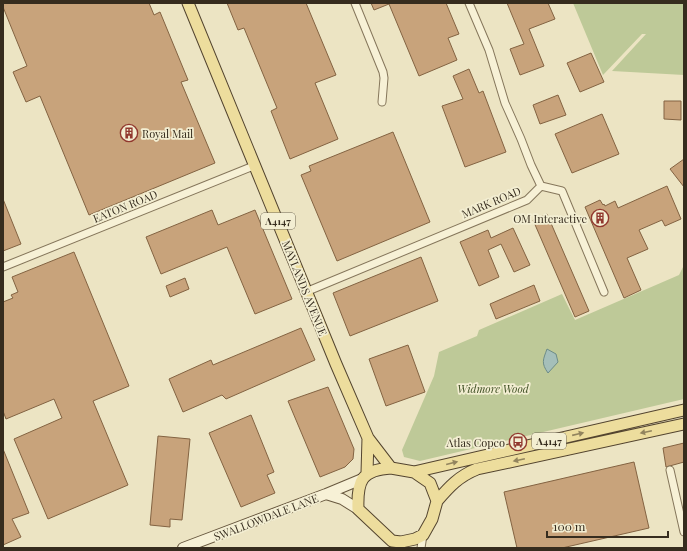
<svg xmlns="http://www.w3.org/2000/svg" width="687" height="551" viewBox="0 0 687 551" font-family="'Playfair Display',serif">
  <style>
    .green { fill: #bec998 }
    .water { fill: #a5bfba; stroke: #6d8c88 }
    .building { fill: #c8a37b; stroke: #836342 }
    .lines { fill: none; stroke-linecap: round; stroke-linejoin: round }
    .street-casing { stroke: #85765b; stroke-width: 9 }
    .secondary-casing { stroke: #67573e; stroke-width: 12 }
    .primary-casing { stroke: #53442f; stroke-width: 13 }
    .street { stroke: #f7f1d6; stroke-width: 7 }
    .secondary { stroke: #f7f1d6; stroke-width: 10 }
    .primary { stroke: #eddd9d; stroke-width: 11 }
    .oneway { fill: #92845e }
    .labels { text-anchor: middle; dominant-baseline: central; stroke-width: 3.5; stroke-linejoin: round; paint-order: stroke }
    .shield { fill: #f3eed2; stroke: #6f6654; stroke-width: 1 }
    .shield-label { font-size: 10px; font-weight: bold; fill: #362c1e }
    .poi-label { font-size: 11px; fill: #362c1e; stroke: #f3eed2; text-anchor: end }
    .street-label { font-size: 11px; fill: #362c1e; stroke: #f3eed2 }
    .park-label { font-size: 11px; font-style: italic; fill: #415126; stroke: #f3eed2 }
  </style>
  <rect width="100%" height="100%" fill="#ece4c3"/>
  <path class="green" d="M573 3H684V75L612 71 646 34H642L603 75Z
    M684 265V399L420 461 404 457 402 450 434 376 439 352 477 336 479 330 562 294 575 320 679 275Z"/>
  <path class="water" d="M547 349 556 354 558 362 548 373C541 363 543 360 547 349Z"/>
  <path class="building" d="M3 3H149L154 15 160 12 188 80 181 82 215 163 89 215 40 96 26 102 13 72 27 66 3 7Z
    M227 3H306L336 75 315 83 338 139 290 159 271 111 277 108 244 28 238 30Z
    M371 3H446L459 34 448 38 457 60 419 76 389 4 374 10Z
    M507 3H548L555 19 529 29 544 66 520 75 510 49 524 44Z
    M591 53 604 82 580 92 567 63Z
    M469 69 479 93 483 91 506 152 465 167 442 106 463 99 453 76Z
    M558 95 566 115 540 124 533 105Z
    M664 101H681V120L664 119Z
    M602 114 619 154 572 173 555 134Z
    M393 132 430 222 337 261 301 175 311 171 309 166Z
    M684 159V187L670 169Z
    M667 186 681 219 665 226 662 220 639 230 648 249 627 258 641 290 624 298 585 207 600 200 603 205 604 204 605 206 615 201 618 208Z
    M3 199 21 244 3 251Z
    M212 210 218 225 255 210 292 299 255 314 227 247 161 274 146 237Z
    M547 214 589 311 575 317 533 220Z
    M513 228 530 265 514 272 501 244 488 250 499 277 479 286 460 242 488 230 491 238Z
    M74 252 129 386 93 401 128 485 48 519 14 439 62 418 54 399 6 419 3 411V302L13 298 11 295 18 292 12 277Z
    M421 257 438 301 350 336 333 293Z
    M185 278 189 289 170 297 166 286Z
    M534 285 540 301 496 319 490 304Z
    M301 328 315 360 226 399 222 395 183 412 169 379 211 360 213 365Z
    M408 345 425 392 386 406 369 359Z
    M328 387 354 449 353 459 345 467 320 477 288 401Z
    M251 415 274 472 267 475 275 493 241 507 209 433Z
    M158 436 190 439 182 520 170 519V527L150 525Z
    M684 443V462L666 467 663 448Z
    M3 449 29 513 12 519 21 537 3 545Z
    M634 462 649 528 562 548H517L504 492Z"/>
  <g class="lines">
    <defs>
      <path id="street" d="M355 3 383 72 384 78 382 102
        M541 186 562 191 604 292
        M3 267 256 165
        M308 291 527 200 541 186 531 165 521 139 505 103 489 50 469 3
        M670 470 684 532
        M421 548 423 535"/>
      <path id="secondary" d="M326 494 342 499 358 509
        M183 548 326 494 362 479"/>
      <path id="primary" d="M188 3 336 364 368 438 391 468
        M391 468 414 472 430 483 437 501 432 519 423 535 415 539 401 542 392 541 358 509C357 481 361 470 391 468Z
        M414 472 684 410
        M367 473 368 438
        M437 501C449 487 459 476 477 469L684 424"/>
    </defs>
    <use href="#street" class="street-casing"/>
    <use href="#secondary" class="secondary-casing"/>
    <use href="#primary" class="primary-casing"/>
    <use href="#street" class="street"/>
    <use href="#secondary" class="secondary"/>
    <use href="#primary" class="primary"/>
  </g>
  <defs><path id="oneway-solid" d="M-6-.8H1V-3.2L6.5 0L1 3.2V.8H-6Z"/></defs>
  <g class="oneway">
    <use href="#oneway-solid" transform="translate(646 432) rotate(168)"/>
    <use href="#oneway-solid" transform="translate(578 434) rotate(-13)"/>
    <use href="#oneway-solid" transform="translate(519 460) rotate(168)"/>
    <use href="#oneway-solid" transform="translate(452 463) rotate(-14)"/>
  </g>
  <defs>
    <symbol id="building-ring" viewBox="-11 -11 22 22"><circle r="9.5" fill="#f3eed2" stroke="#91382e" stroke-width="1.5"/><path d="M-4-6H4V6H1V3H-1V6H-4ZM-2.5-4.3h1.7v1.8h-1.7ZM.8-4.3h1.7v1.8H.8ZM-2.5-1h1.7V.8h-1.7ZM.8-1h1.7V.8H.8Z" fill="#91382e"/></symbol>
    <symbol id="bus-ring" viewBox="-11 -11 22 22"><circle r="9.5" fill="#f3eed2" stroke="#91382e" stroke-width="1.5"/><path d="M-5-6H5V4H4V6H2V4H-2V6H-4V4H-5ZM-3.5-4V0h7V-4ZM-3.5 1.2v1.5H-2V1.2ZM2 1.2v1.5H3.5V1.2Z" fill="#91382e"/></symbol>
  </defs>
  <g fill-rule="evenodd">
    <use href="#building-ring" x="119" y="123" width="20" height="20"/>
    <use href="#building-ring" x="590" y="208" width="20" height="20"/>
    <use href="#bus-ring" x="508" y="432" width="20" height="20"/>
  </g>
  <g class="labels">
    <g class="shield">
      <rect x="261" y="213" width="34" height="16" rx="3"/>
      <rect x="532" y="433" width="34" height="16" rx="3"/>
    </g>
    <g class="shield-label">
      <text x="278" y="221">A4147</text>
      <text x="549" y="441">A4147</text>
    </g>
    <g class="poi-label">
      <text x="142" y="133" text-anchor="start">Royal Mail</text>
      <text x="587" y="218">OM Interactive</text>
      <text x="505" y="442">Atlas Copco</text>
    </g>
    <g class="street-label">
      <text transform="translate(491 202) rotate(-23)">MARK ROAD</text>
      <text transform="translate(125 206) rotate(-22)">EATON ROAD</text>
      <text transform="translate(305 288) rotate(68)">MAYLANDS AVENUE</text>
      <text transform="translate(266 517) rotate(-21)">SWALLOWDALE LANE</text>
    </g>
    <g class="park-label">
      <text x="493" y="388">Widmore Wood</text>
    </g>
  </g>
  <rect width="687" height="551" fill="none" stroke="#362c1e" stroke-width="8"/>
  <path d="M547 531v6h121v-6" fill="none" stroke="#362c1e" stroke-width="2"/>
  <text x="553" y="531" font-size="12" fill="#362c1e" stroke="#f3eed2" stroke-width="3" paint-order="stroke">100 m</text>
</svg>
